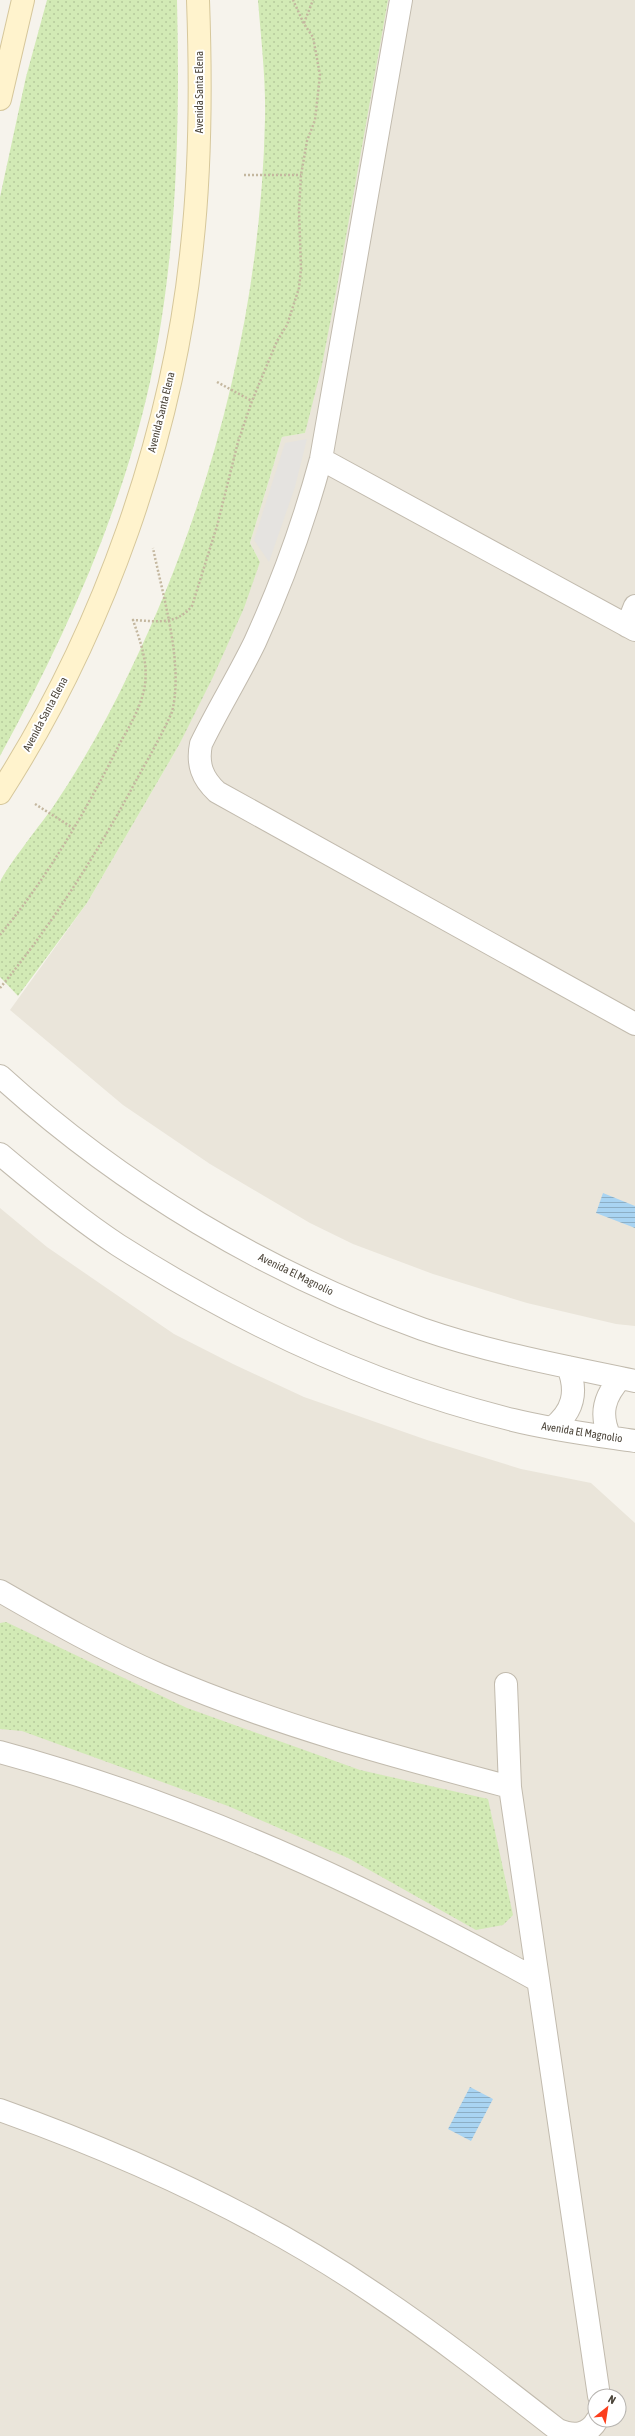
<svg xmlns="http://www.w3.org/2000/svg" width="635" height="2436" viewBox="0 0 635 2436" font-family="'Asap Condensed',sans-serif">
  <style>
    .residential { fill: #eae5da; fill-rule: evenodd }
    .park { fill: url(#park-dots) }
    .parking { fill: #e5e3e0 }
    .water { fill: url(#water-rules) }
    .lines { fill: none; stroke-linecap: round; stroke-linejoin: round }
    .street-casing { stroke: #c2bbae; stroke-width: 24 }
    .secondary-casing { stroke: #d6c79b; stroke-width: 24 }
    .path { stroke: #c4b79f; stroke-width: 2.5; stroke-dasharray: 2 2; stroke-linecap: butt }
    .street { stroke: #fff; stroke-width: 22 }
    .secondary { stroke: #fff3cd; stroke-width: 22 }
    .labels { text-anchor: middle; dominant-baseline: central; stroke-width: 4; stroke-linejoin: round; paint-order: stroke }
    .street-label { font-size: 11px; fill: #4b4439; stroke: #fff }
  </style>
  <defs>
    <pattern id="park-dots" width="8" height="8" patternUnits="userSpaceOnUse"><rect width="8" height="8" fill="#d2eab5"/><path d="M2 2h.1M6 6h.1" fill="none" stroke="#b6ca9c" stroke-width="1.8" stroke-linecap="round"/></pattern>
    <pattern id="water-rules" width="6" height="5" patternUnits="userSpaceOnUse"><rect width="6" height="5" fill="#a9d4f2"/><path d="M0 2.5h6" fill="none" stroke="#8caec5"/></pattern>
  </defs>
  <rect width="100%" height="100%" fill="#f6f3ec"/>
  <path class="residential" d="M388 0H635V1326L616 1324 527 1303 433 1274 353 1244 310 1223 210 1164 123 1105 10 1010 87 903 179 745 260 562 250 543 282 437 305 433Z
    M0 1208 47 1247 108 1289 174 1334 233 1364 304 1397 427 1440 521 1469 591 1483 635 1523V2436H0ZM595 2396H619V2420H595Z"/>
  <path class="park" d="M47 0H177C180 128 177 257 150 382 121 514 64 639 0 756V197L26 77Z
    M258 0H388L337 287 321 370 305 433 282 437 250 543 260 562 244 608 213 677 179 745 87 903 18 996 0 977C0 954 0 932 0 909 0 901 0 891 0 883 2 873 44 820 53 807 82 764 108 718 130 671 213 500 261 309 265 119 266 80 261 39 258 0Z
    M6 1622 187 1708 360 1770 488 1799 513 1915 503 1925 476 1930 348 1858 228 1806 22 1731 0 1729V1623Z"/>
  <path class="parking" d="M307 439 295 487 269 562 254 540 285 443Z"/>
  <path class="water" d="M603 1193 635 1206V1228L596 1213Z
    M470 2087 493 2099 471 2141 448 2129Z"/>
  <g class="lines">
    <defs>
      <path id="street" d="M401 0 321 459C304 522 282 583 255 642 238 677 218 709 201 744 197 764 202 778 217 792L635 1024
        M321 459 635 630
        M627 626 635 606
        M0 1076C122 1187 267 1273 422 1329 491 1353 564 1366 635 1381
        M0 1154C38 1186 77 1218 118 1245 239 1322 374 1386 513 1420 553 1430 594 1435 635 1441
        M552 1428C573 1412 578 1392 568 1367
        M610 1437C599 1414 604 1396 621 1378
        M0 1591C52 1621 105 1651 160 1675 273 1724 392 1756 510 1787
        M506 1684 510 1787 599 2396
        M0 1752C189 1803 367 1886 537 1980
        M0 2110C132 2157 259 2215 375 2294 438 2336 498 2383 558 2430 573 2436 588 2436 597 2420"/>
      <path id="secondary" d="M0 99 23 0
        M0 793C103 633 173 436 192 246 201 164 201 82 198 0"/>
    </defs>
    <use href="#street" class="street-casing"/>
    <use href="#secondary" class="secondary-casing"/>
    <path class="path" d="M304 23 313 0
      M244 175H301
      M217 382 252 401
      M35 804 73 828
      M0 935C47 878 86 811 119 745 129 727 142 706 145 684 148 661 140 641 133 620 155 621 176 626 192 606L217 526 238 442 252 401 277 341 287 325 299 288 301 269 299 210 301 175 307 141 315 120 320 75 313 37 304 24 293 0
      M0 988C50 927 93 860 131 790 145 764 160 739 172 712 184 664 163 597 153 548"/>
    <use href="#street" class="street"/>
    <use href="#secondary" class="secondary"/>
  </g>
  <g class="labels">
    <g class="street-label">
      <text transform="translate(199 92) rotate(-90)">Avenida Santa Elena</text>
      <text transform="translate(161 412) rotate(-76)">Avenida Santa Elena</text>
      <text transform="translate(45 714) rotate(-62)">Avenida Santa Elena</text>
      <text transform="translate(296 1274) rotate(26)">Avenida El Magnolio</text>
      <text transform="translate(582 1432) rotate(9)">Avenida El Magnolio</text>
    </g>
  </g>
  <g transform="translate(607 2408) rotate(30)"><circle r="19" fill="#ffffff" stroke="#b7b4b0"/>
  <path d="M0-3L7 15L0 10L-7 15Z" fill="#fc3f1d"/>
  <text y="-6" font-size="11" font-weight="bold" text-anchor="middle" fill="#4b4439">N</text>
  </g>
</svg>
